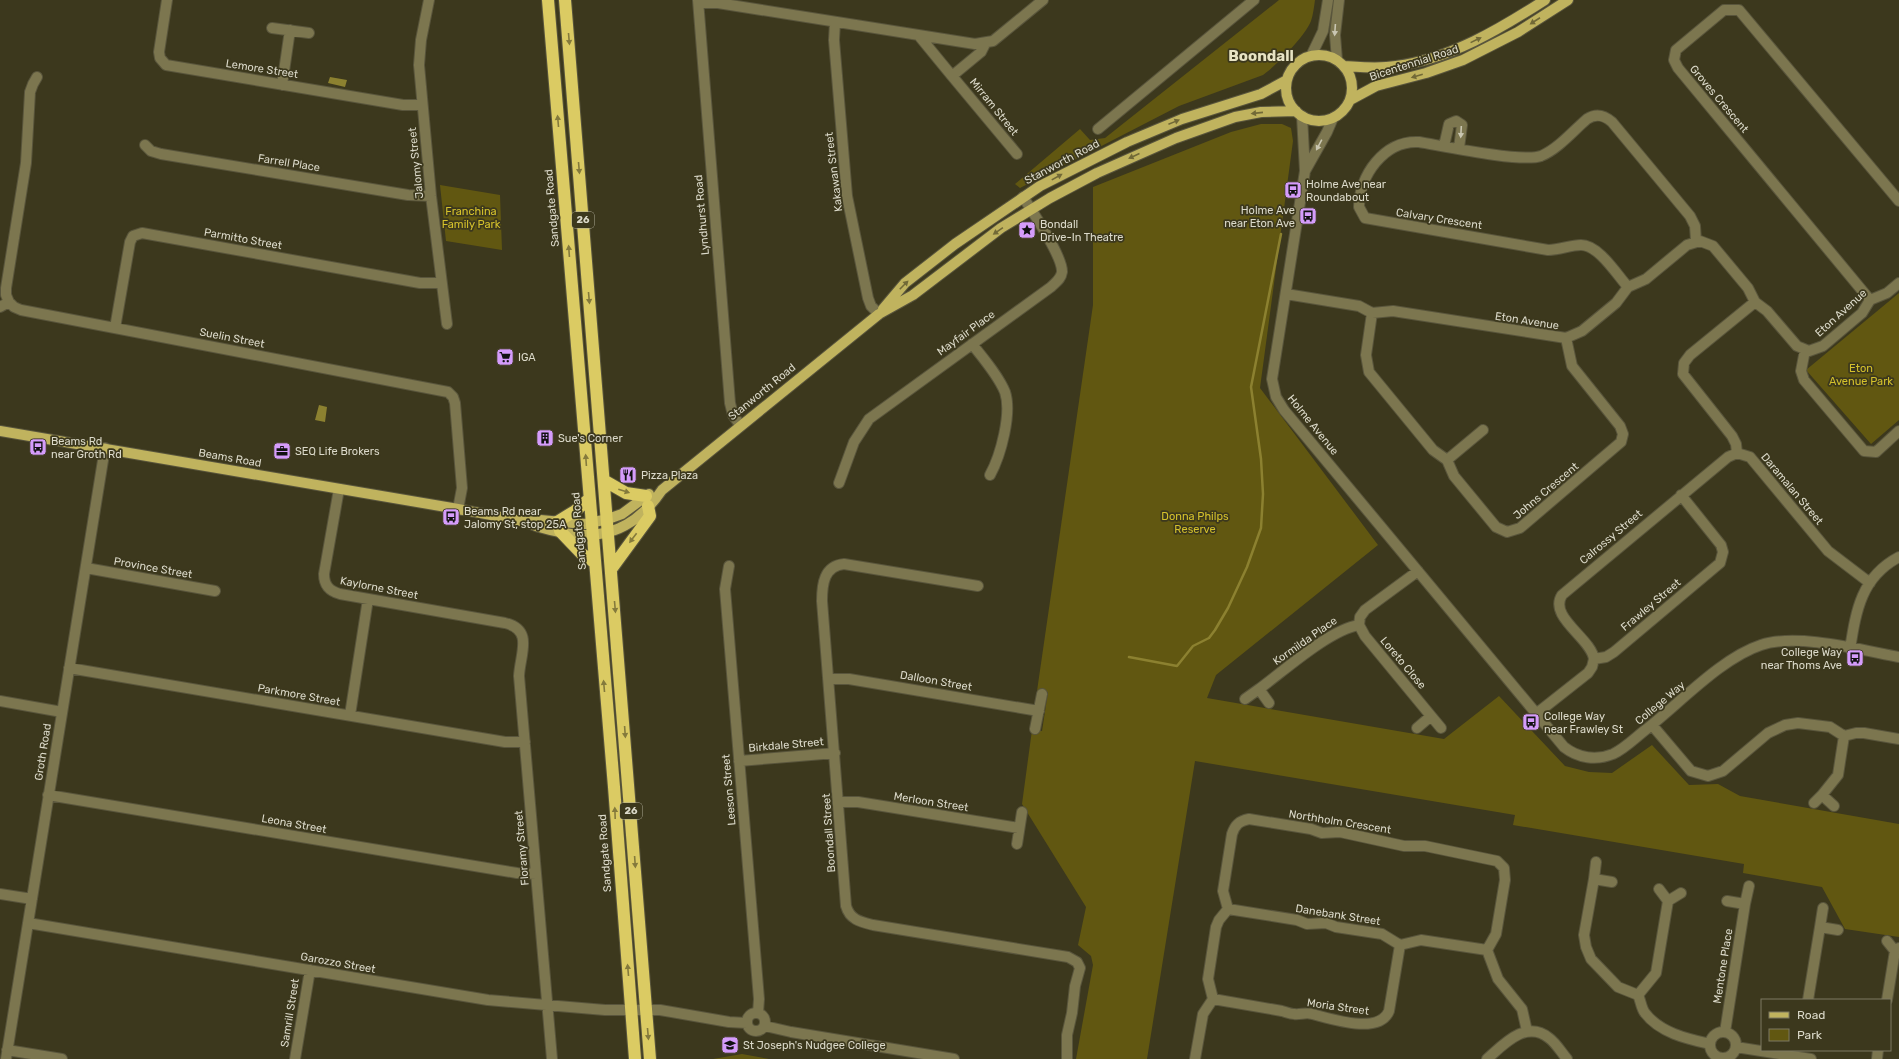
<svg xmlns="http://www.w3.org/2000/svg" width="1899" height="1059" viewBox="0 0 1899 1059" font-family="Rubik,sans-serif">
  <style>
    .green { fill: #615711 }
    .water { fill: #8c8130 }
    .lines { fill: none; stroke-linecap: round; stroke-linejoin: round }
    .stream { stroke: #8c8130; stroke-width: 2.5 }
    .minor-casing { stroke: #59553c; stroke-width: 12 }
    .major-casing { stroke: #59553c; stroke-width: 12 }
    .highway-casing { stroke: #59553c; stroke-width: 14 }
    .minor { stroke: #7c764f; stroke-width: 10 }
    .major { stroke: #c0b35e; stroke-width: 10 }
    .highway { stroke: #dbcb63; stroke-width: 12 }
    .oneway { fill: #716937 }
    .oneway2 { fill: #c9c6b1 }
    .oneway3 { fill: #847a3c }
    .labels { text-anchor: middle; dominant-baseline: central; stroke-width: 3.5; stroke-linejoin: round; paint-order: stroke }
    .shield { fill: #3c381d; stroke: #aca996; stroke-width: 1 }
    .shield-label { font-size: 10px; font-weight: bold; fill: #dcdaca }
    .street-label { font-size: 11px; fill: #dcdaca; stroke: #3c381d }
    .poi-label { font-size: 11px; fill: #dcdaca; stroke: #3c381d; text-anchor: start }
    .park-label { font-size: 11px; fill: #d5c12b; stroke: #3c381d }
    .district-label { font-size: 15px; font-weight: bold; fill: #e8e4c4; stroke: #3c381d }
  </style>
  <rect width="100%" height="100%" fill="#3c381d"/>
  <path class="green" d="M1279 0H1315C1314 7 1313 15 1311 21 1305 36 1276 66 1263 75L1179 106 1020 188 1015 184 1080 129 1090 140 1105 138Z
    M1261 124H1282L1291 128 1293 141 1260 388 1378 545 1216 675 1207 698 1444 739 1499 696 1565 766 1589 772 1612 773 1652 745 1689 785 1718 784 1740 796 1899 824V937L1845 929 1822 887 1743 873 1744 864 1513 825 1515 815 1195 761 1147 1059H1076L1093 965 1091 956 1078 945 1086 907 1022 804 1032 730 1042 731 1048 692 1037 691 1093 305V187L1231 132Z
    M440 185 500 195 502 250 446 241Z
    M1899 293V420L1871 444 1806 370Z
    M742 1054 769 1059H713Z"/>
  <path class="water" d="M330 77 347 80 345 87 328 83Z
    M319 405 327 407 325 422 315 420Z"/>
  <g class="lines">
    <path class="stream" d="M1129 657 1177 666 1193 646 1209 638 1215 630 1228 608 1247 567 1261 528 1263 494 1261 459 1251 387 1281 234"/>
    <defs>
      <path id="minor" d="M167 0 159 52 160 58 166 65 403 105H422
        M429 0 421 40 419 65 431 196 447 324
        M698 0 730 403 733 415 740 425
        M699 3H718L975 44 993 41 1043 0
        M835 22 834 40 847 196 868 298 871 306 879 314
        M272 28 309 33
        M920 37 952 76 981 52 985 44
        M1311 56 1323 31 1328 0
        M1337 60 1335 35 1339 0
        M952 76 1017 154
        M282 85 290 30
        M1302 116 1305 171 1272 379 1276 397 1284 410 1564 747C1578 758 1596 761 1613 754 1624 749 1634 739 1644 731 1678 705 1721 658 1761 645 1797 633 1861 650 1899 657
        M1098 129 1254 0
        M145 145 151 151 161 154 408 195 431 196
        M1444 146 1449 124 1456 121 1462 125 1459 148
        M1305 171 1327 132 1333 118
        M1628 287C1617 275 1599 245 1581 245 1570 245 1560 250 1548 250L1365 218 1359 207C1359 176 1384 140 1419 142 1443 146 1522 163 1541 156 1558 149 1573 131 1587 119 1596 113 1604 115 1612 122L1690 216 1695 226 1696 241
        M1286 294 1359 306 1372 313 1393 311 1566 338 1582 331 1616 303 1628 287 1646 279 1687 245 1700 241 1713 246 1748 288 1755 302 1767 311 1797 346 1809 351 1823 346 1862 313 1870 300 1887 293 1899 283
        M1870 300 1678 68 1674 60 1676 50 1724 10H1739L1899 201
        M9 302 6 295V288L26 163 30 92 33 84 37 77
        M1755 302 1690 355 1684 363 1683 374 1732 436 1736 444 1737 453 1750 457 1828 551 1870 583
        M0 307 9 302 14 307 21 310 448 392 453 397 455 403 462 488 458 509
        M1372 313 1366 355 1369 372 1433 450 1447 460 1454 476 1496 527 1507 532 1520 528 1621 442 1623 434 1620 426 1572 366 1566 338
        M115 328 130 242 133 236 142 233 420 283H441
        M972 344C983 358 998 375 1005 392 1012 413 1001 455 990 475
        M1805 350 1801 371 1804 380 1864 451 1876 452 1899 431
        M1447 460 1483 430
        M839 483 854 442 869 419 1051 287C1056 282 1061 279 1062 272 1063 257 1032 211 1023 197
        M339 489 324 574C324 585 329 591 340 594L505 623C534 630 520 654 519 676L552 1059
        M729 566 725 589 759 999 758 1013
        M86 568 215 591
        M978 586 844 564C824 566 822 584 822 601L846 906C850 920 861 922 873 925L1068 957 1077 962 1080 968 1075 986 1072 1013 1067 1035V1059
        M1359 625 1365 636 1431 716
        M1850 649C1856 611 1861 577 1899 557
        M1594 659C1591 638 1548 617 1562 595L1728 457 1737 453
        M69 668 505 742H525
        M829 679H849L1039 711
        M1259 689C1285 670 1329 630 1359 625L1360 617 1365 610 1418 571
        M1245 699 1259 689 1269 703
        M0 701 62 712
        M1536 714 1588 673 1592 667 1594 659 1606 657 1614 652 1720 563 1723 552 1721 545 1681 495
        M350 715 368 599
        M1652 725 1691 771 1708 776 1723 771 1768 733 1785 725 1798 723 1830 727 1844 736 1856 733H1864L1899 739
        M1417 728 1431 716 1441 728
        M1035 729 1042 694
        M739 761 835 753
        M48 795 517 873 536 874
        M1822 795 1838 775 1844 736
        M838 802H858L1019 828
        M1814 803 1822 795 1834 806
        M1017 844 1022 812
        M1596 862 1594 879 1612 882
        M1594 879 1584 935 1586 947 1591 959 1618 987 1638 995C1641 1001 1641 1008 1645 1013 1660 1033 1688 1039 1710 1044
        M1659 889 1668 901 1681 893
        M0 894 32 899
        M1727 901 1745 904 1749 886
        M1823 908 1820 927 1838 930
        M1228 909 1297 920 1307 924 1326 923 1336 927 1382 934 1400 945 1421 940 1487 950
        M28 923 488 1000 605 1010H660L729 1022 747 1023
        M1887 941 1895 951 1899 948
        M1638 995 1656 973 1668 901
        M1213 999 1282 1011C1286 1012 1290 1014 1294 1014 1300 1015 1306 1012 1312 1014 1332 1019 1379 1035 1389 1011L1400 945
        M1808 1000 1820 927
        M1887 1000 1895 951
        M747 1022a9 9 0 1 1 18 0a9 9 0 1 1-18 0Z
        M765 1026 791 1032 954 1059
        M1710 1045a13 13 0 1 1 26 0a13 13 0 1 1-26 0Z
        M1725 1032 1745 904
        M1736 1047 1811 1059
        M7 1050 62 1059
        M6 1059 105 448
        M295 1059 310 970
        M1195 1059 1203 1014 1213 999 1208 979 1216 927 1219 920 1228 909 1223 891 1232 834C1235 825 1239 821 1249 819L1311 829 1322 833 1340 832 1404 846H1425L1497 861 1504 868 1505 880 1496 934 1487 950 1498 979 1522 1009 1527 1031
        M1487 1059C1503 1045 1526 1019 1549 1038 1556 1043 1561 1052 1567 1059
        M1877 1059 1878 1050"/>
      <path id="major" d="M1286 88a33 33 0 1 1 66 0a33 33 0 1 1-66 0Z
        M1344 66C1361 67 1378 69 1396 66 1450 59 1500 29 1545 0
        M1350 100 1376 86 1426 73 1463 60 1518 32 1568 0
        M883 309 905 283 955 244 1040 186 1127 142 1182 119 1261 94 1287 80
        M0 431 458 509C480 513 503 517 525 522 530 523 534 526 539 527 592 543 630 537 662 490L879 314 913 295 1001 228 1050 198 1097 173 1176 138 1235 117 1261 112 1296 111
        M527 522 540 520 585 524 608 519 622 514 649 494"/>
      <path id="highway" d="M548 0 614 787 635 1059
        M565 0 650 1059
        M605 481 626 493 646 496
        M557 522 575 511 589 499
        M560 531 582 554 594 562
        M612 568 650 516 648 506"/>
    </defs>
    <use href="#minor" class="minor-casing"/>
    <use href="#major" class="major-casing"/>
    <use href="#highway" class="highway-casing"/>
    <use href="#minor" class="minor"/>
    <use href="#major" class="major"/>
    <use href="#highway" class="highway"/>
  </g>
  <defs><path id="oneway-solid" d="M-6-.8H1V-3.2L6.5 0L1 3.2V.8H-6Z"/></defs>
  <g class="oneway">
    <use href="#oneway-solid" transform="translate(1535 21) rotate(147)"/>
    <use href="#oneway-solid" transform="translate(1476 40) rotate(-26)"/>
    <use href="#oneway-solid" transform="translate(1417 76) rotate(164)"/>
    <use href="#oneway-solid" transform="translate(1257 113) rotate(174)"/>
    <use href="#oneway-solid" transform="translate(1174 122) rotate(-22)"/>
    <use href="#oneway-solid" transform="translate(1134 156) rotate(156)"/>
    <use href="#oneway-solid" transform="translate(1057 177) rotate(-29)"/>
    <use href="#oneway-solid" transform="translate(998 231) rotate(145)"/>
    <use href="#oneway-solid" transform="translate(904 285) rotate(-45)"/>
  </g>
  <g class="oneway2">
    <use href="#oneway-solid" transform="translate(1335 30) rotate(94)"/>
    <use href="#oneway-solid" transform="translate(1461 132) rotate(93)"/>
    <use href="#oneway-solid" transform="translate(1319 145) rotate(118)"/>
  </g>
  <g class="oneway3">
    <use href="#oneway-solid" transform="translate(569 39) rotate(85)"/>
    <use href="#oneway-solid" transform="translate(558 121) rotate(-95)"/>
    <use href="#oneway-solid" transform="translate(579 168) rotate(85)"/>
    <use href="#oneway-solid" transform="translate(569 251) rotate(-94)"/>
    <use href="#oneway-solid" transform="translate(589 298) rotate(85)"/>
    <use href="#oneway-solid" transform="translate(586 460) rotate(-94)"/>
    <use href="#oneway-solid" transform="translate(624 491) rotate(18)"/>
    <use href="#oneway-solid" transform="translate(633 538) rotate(127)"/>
    <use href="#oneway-solid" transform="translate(615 607) rotate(85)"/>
    <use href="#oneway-solid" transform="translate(604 686) rotate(-95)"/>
    <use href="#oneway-solid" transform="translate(625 732) rotate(86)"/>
    <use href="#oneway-solid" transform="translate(615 813) rotate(-92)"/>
    <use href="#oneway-solid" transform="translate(635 862) rotate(86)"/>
    <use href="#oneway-solid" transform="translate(628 970) rotate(-95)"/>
    <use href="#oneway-solid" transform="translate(648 1034) rotate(85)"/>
  </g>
  <defs>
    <symbol id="bus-square" viewBox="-11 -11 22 22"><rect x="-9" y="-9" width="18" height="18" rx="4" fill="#d59cfb" stroke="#3c381d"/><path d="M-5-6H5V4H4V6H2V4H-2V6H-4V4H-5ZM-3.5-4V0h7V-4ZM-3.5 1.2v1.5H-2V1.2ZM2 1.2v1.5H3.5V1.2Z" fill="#111"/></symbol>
    <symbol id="sight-square" viewBox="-11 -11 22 22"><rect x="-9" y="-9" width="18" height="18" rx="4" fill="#d59cfb" stroke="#3c381d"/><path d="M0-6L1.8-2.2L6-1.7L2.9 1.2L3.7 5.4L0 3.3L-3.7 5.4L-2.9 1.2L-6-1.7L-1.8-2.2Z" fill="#111"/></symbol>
    <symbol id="supermarket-square" viewBox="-11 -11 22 22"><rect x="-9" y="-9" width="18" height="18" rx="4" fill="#d59cfb" stroke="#3c381d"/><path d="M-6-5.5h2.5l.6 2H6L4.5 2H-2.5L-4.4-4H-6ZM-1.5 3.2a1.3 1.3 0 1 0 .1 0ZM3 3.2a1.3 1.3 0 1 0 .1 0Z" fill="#111"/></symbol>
    <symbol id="building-square" viewBox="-11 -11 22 22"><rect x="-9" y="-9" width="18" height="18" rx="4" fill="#d59cfb" stroke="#3c381d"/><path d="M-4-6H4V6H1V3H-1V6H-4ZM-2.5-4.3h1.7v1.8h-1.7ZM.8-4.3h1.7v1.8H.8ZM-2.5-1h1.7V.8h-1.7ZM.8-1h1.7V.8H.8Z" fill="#111"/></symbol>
    <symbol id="office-square" viewBox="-11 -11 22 22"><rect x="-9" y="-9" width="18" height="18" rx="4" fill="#d59cfb" stroke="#3c381d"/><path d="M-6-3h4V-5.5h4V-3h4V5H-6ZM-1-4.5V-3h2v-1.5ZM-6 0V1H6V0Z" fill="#111"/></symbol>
    <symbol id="restaurant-square" viewBox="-11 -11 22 22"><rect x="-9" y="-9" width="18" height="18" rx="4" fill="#d59cfb" stroke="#3c381d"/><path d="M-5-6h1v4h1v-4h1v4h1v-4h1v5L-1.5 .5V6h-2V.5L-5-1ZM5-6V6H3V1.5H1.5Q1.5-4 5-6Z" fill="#111"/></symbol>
    <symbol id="school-square" viewBox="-11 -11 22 22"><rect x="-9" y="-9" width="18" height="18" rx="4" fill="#d59cfb" stroke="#3c381d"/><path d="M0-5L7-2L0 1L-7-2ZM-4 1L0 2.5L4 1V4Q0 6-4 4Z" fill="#111"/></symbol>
  </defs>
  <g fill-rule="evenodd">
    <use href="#bus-square" x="1283" y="180" width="20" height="20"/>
    <use href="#bus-square" x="1298" y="206" width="20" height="20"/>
    <use href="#sight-square" x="1017" y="220" width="20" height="20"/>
    <use href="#supermarket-square" x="495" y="347" width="20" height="20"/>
    <use href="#building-square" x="535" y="428" width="20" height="20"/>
    <use href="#bus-square" x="28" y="437" width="20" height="20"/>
    <use href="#office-square" x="272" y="441" width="20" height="20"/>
    <use href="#restaurant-square" x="618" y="465" width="20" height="20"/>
    <use href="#bus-square" x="441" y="507" width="20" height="20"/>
    <use href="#bus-square" x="1845" y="648" width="20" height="20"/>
    <use href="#bus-square" x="1521" y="712" width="20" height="20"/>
    <use href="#school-square" x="720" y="1035" width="20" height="20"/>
  </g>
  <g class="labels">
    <g class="shield">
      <rect x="572" y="212" width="22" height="16" rx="3"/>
      <rect x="620" y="803" width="22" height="16" rx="3"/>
    </g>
    <g class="shield-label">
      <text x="583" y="220">26</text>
      <text x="631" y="811">26</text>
    </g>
    <g class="street-label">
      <text transform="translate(1414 63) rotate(-18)">Bicentennial Road</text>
      <text transform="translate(262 69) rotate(9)">Lemore Street</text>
      <text transform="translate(1719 99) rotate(50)">Groves Crescent</text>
      <text transform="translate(994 107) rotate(51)">Mirram Street</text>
      <text transform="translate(1062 162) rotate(-28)">Stanworth Road</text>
      <text transform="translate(289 163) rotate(9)">Farrell Place</text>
      <text transform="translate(416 163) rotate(-96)">Jalomy Street</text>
      <text transform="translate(834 172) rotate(-97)">Kakawan Street</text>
      <text transform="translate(552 208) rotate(-95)">Sandgate Road</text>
      <text transform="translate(702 215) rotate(-95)">Lyndhurst Road</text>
      <text transform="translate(1439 219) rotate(9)">Calvary Crescent</text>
      <text transform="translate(243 239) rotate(10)">Parmitto Street</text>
      <text transform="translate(1841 313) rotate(-42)">Eton Avenue</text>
      <text transform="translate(1527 321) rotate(9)">Eton Avenue</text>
      <text transform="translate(966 333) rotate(-36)">Mayfair Place</text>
      <text transform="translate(232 338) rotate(11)">Suelin Street</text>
      <text transform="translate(762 392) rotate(-39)">Stanworth Road</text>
      <text transform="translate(1313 425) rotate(51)">Holme Avenue</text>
      <text transform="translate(230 458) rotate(10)">Beams Road</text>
      <text transform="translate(1792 489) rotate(50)">Daramalan Street</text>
      <text transform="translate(1546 491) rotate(-40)">Johns Crescent</text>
      <text transform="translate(579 531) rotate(-95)">Sandgate Road</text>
      <text transform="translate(1611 537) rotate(-40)">Calrossy Street</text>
      <text transform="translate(153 568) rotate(10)">Province Street</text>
      <text transform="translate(379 588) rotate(11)">Kaylorne Street</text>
      <text transform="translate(1651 605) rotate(-40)">Frawley Street</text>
      <text transform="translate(1305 641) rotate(-35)">Kormilda Place</text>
      <text transform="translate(1403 663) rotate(50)">Loreto Close</text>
      <text transform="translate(936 681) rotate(10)">Dalloon Street</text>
      <text transform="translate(299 695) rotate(10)">Parkmore Street</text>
      <text transform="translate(1660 703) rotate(-40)">College Way</text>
      <text transform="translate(786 745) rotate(-5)">Birkdale Street</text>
      <text transform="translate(43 752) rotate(-81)">Groth Road</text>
      <text transform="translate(729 790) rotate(-95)">Leeson Street</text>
      <text transform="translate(931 802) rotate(9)">Merloon Street</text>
      <text transform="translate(1340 822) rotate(9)">Northholm Crescent</text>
      <text transform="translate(294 824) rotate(10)">Leona Street</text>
      <text transform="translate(829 833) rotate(-94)">Boondall Street</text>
      <text transform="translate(522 848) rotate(-95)">Floramy Street</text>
      <text transform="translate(605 853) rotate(-94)">Sandgate Road</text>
      <text transform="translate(1338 915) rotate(9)">Danebank Street</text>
      <text transform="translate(338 963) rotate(10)">Garozzo Street</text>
      <text transform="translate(1723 966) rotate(-81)">Mentone Place</text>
      <text transform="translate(1338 1007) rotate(8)">Moria Street</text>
      <text transform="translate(290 1013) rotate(-81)">Samrill Street</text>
    </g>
    <g class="poi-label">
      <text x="1306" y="184">Holme Ave near<tspan x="1306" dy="13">Roundabout</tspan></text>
      <text x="1295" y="210" text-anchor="end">Holme Ave<tspan x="1295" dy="13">near Eton Ave</tspan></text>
      <text x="1040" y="224">Bondall<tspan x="1040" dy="13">Drive-In Theatre</tspan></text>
      <text x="518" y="357">IGA</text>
      <text x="558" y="438">Sue's Corner</text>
      <text x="51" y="441">Beams Rd<tspan x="51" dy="13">near Groth Rd</tspan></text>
      <text x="295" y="451">SEQ Life Brokers</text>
      <text x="641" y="475">Pizza Plaza</text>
      <text x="464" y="511">Beams Rd near<tspan x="464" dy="13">Jalomy St, stop 25A</tspan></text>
      <text x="1842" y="652" text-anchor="end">College Way<tspan x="1842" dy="13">near Thoms Ave</tspan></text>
      <text x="1544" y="716">College Way<tspan x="1544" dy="13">near Frawley St</tspan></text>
      <text x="743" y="1045">St Joseph's Nudgee College</text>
    </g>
    <g class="park-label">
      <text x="471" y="211">Franchina<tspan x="471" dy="13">Family Park</tspan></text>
      <text x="1861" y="368">Eton<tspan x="1861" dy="13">Avenue Park</tspan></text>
      <text x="1195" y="516">Donna Philps<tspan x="1195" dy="13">Reserve</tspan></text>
    </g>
    <g class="district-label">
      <text x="1261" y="56">Boondall</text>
    </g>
  </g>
  <rect x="1761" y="999" width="130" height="52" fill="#3c381d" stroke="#7c7962"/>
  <rect x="1769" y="1012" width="20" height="6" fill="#c0b35e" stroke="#7c7962"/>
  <text x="1797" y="1019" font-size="12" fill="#dcdaca">Road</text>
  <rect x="1769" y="1029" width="20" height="12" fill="#615711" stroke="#7c7962"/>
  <text x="1797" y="1039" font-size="12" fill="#dcdaca">Park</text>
</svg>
